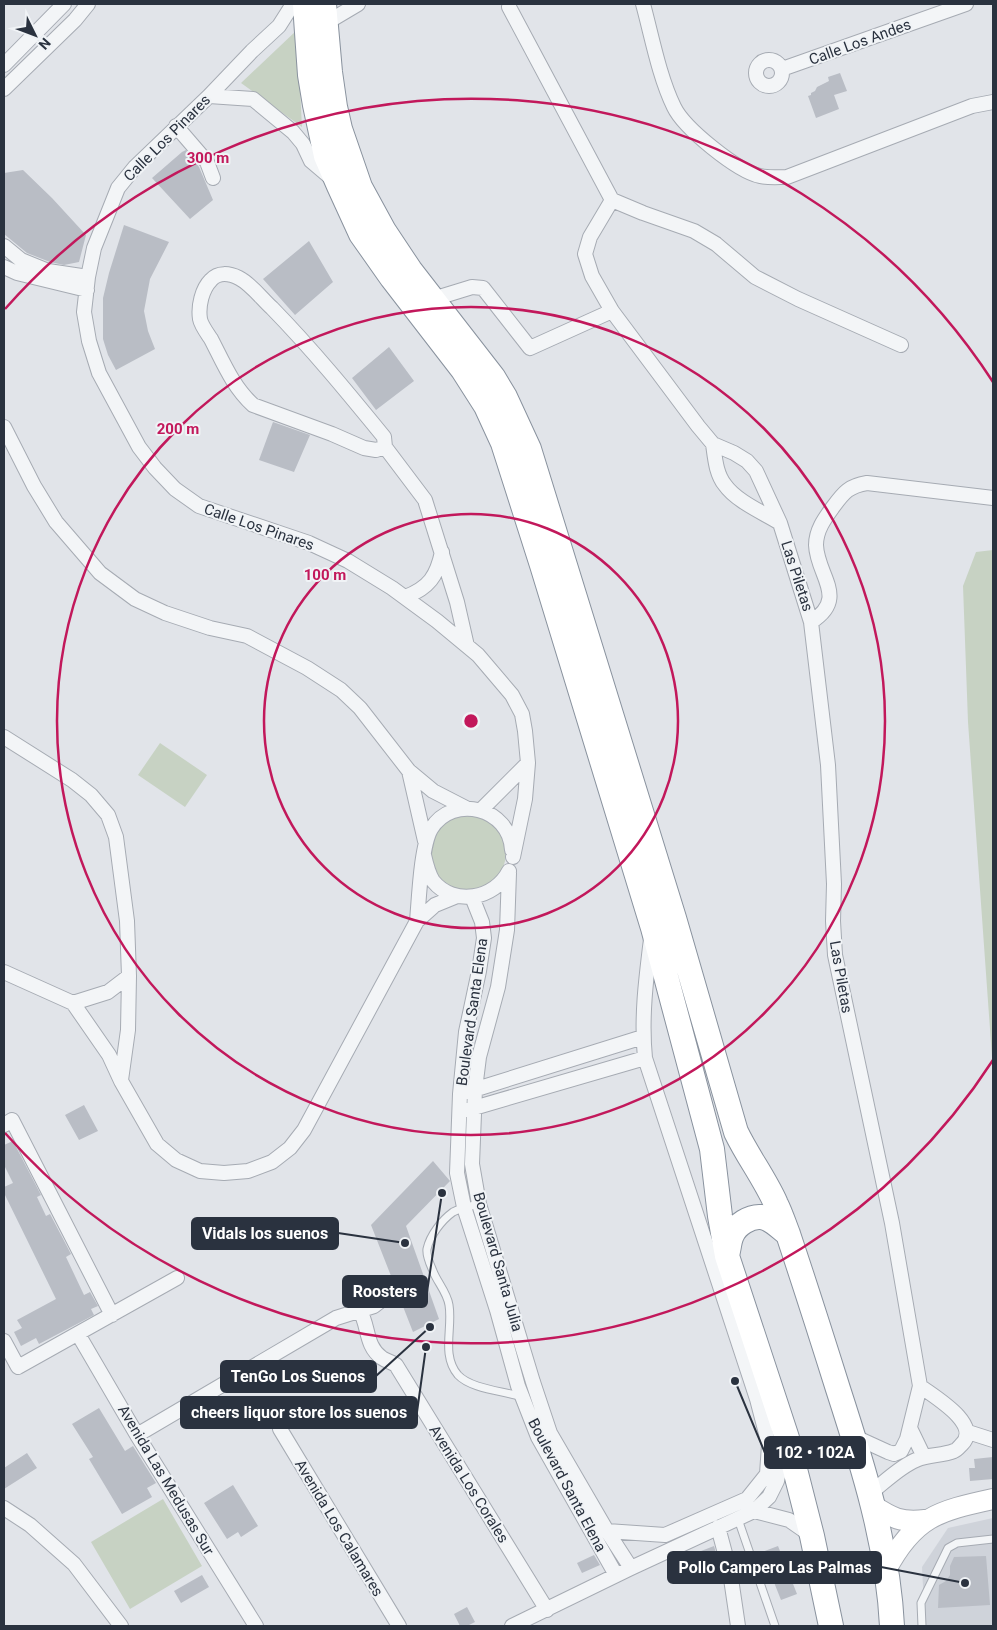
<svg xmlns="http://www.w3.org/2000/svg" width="997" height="1630" viewBox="0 0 997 1630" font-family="Roboto,sans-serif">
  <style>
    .built { fill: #cfd3da }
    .green { fill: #c7d2c3 }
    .building { fill: #b9bdc5 }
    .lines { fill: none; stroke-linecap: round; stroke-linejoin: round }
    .service-casing { stroke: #a6abb3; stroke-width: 9 }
    .minor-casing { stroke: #a6abb3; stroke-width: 16 }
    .secondary-casing { stroke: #a6abb3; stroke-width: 22 }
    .trunk-casing { stroke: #89929e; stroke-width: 26 }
    .service { stroke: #f3f5f7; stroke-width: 7 }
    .minor { stroke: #f3f5f7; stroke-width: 14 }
    .secondary { stroke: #fff; stroke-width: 20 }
    .trunk { stroke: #fff; stroke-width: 24 }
    .ring { fill: none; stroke: #c2185b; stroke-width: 2.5 }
    .labels { text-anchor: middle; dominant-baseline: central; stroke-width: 4; stroke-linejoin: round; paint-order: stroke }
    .street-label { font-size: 15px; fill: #2a323f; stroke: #f0f3f6 }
    .centre { fill: #c2185b; stroke: #f0f3f6; stroke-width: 2.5 }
    .ring-label { font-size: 15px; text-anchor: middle; font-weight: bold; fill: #c2185b; stroke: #f0f3f6; stroke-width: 4; stroke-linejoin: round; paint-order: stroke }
    .leader { fill: none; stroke: #2a323f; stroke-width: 2 }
    .callout-dot { fill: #2a323f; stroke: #f0f3f6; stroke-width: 2 }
    .callout { fill: #2a323f; stroke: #2a323f; stroke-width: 2 }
    .callout-label { font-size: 16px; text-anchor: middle; font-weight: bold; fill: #fff }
  </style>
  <rect width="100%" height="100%" fill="#e1e4e9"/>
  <path class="built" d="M993 1518V1626H925L922 1567 948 1528Z"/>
  <path class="green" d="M297 30 302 127 241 83Z
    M993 550V1071L968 722 963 586 976 552Z
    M160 743 207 775 185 807 138 775Z
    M430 853a38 38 0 1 1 76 0a38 38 0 1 1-76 0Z
    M163 1499 202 1566 130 1609 91 1542Z"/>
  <path class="building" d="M840 73 847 91 834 95 839 109 816 118 808 96 811 95V93L815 91 817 87 829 81 828 77Z
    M186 150 199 167 213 200 190 219 152 178 182 152Z
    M23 170 52 198 86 235 79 262 64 265 50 262 27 253 4 234V173Z
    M124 225 169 242 150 279 144 311 148 331 155 349 116 370 108 355 103 339V298L109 273Z
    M309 241 333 282 295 315 263 279Z
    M389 347 414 381 376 410 352 378Z
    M273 422 310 435 294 472 259 460Z
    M84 1105 98 1131 79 1140 65 1115Z
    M13 1141 41 1195 37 1197 46 1216 50 1214 71 1254 66 1257 84 1295 90 1292 98 1306 91 1309 94 1315 77 1324 39 1344 36 1338 21 1346 14 1332 22 1328 17 1320 56 1299 4 1193V1187L13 1183 4 1165V1145Z
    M433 1161 450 1181 406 1226 439 1319 413 1332 371 1225Z
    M99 1408 125 1451 133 1446 156 1483 147 1488 152 1497 122 1514 89 1459 93 1457 72 1424Z
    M27 1453 37 1468 4 1489V1468Z
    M993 1457V1479L970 1481 969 1468H975L974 1459Z
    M233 1485 258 1526 241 1537 238 1532 227 1539 204 1503Z
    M714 1546 719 1564 689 1575 683 1558Z
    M778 1546 797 1594 781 1600 762 1552Z
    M594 1555 600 1565 582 1573 577 1563Z
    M986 1556 990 1605 938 1608 939 1585 946 1581 950 1575V1566L954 1557Z
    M202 1575 209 1587 181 1603 174 1591Z
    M467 1607 475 1622 467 1626H460L454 1614Z"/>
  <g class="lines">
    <defs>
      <path id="service" d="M479 1204C470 1206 461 1208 453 1212 442 1220 430 1235 427 1249 426 1256 430 1264 433 1271 437 1282 447 1292 449 1305 453 1328 441 1355 458 1375 471 1389 504 1391 522 1397
        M738 1519 775 1626
        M922 1626 921 1603 948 1548 957 1543 993 1539"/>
      <path id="minor" d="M293 4 279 26 252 51 209 96 135 167 118 188 94 248 88 277 84 312 89 341 99 373 139 447 155 468 175 489 199 506 309 543 348 561 392 588 437 621 478 655 512 695 522 714 525 731 528 763 525 799 513 857
        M643 4C652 37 659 76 674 107 684 128 737 171 760 176 768 178 778 177 787 177L972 106 993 102
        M509 7 612 200 643 213 694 231 716 244 755 277 798 299 901 345
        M326 23 358 4
        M756 73a13 13 0 1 1 26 0a13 13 0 1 1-26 0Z
        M4 65 64 4
        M782 69 966 4
        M4 89 75 20 88 4
        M209 96 253 99 293 132 303 144 311 161 331 178
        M176 126 207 162 213 178
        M612 200 590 237 585 254 592 276 612 311 698 426 713 444 734 453 747 461 756 471 780 523 811 622 828 765 834 884 833 921 835 955 892 1223 920 1386 907 1439 901 1451 894 1454 888 1452 853 1436
        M4 246 21 260 48 271 88 277
        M4 267 17 273 87 290
        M433 299 472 287 483 288 530 348 612 311
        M4 427 34 486 56 522 100 573 135 599 165 613 210 628 247 636 307 668 341 690 360 708 409 771 433 791 466 808
        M713 444C715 458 716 474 725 485 736 501 764 513 780 523
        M385 447 376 450 364 448 332 434 253 405C233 387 223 362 211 339 207 333 201 325 200 319 198 306 202 289 211 280 218 272 229 273 239 278 251 284 262 299 272 308 312 349 348 393 384 437L385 447 425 500 457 602 467 646
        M405 597C429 588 437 576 442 552
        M811 622C849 598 817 576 816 545 816 530 825 518 833 507 844 492 849 486 867 483L993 498
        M4 737 72 780 91 795 108 815 116 837 127 921 129 976 108 992 73 1003
        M409 771 425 841
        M481 810 528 763
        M424 855C426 864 428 873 433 881 454 907 495 899 509 871
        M509 873 507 930 498 987 479 1057 475 1089 472 1164 479 1204 533 1382 550 1433 607 1531 631 1568
        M472 897 482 922 484 938 479 971 466 1032 460 1094 457 1173 464 1207 497 1310 518 1386 538 1437 616 1575
        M417 921C419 899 421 846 431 829 453 793 510 808 512 850
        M4 972 73 1003 109 1055 121 1081 157 1144 176 1160 200 1171 224 1173 248 1171 272 1162 290 1148 304 1130 417 921 435 905 457 896
        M121 1080 128 1030 129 976
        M467 1092 643 1037
        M467 1110 645 1058
        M4 1125 12 1120 112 1315
        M360 1311C369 1326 365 1346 382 1358 386 1361 392 1362 396 1365L547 1610
        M78 1334 137 1435 256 1626
        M4 1341 18 1367 177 1278
        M910 1428 924 1457
        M280 1429 399 1626
        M968 1432 993 1440
        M137 1435 336 1318 374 1306 387 1296
        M869 1494C884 1483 899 1467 916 1460 928 1454 942 1456 954 1451 957 1450 960 1446 962 1444 982 1424 933 1396 920 1386
        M4 1508 30 1525 74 1564 121 1626
        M754 1511 789 1520 812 1536
        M718 1527 730 1572 738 1626
        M607 1531 665 1535 747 1499 767 1474 769 1445 757 1399 645 1058C641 1018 646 979 651 939
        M512 1626 631 1568 754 1511 769 1497 777 1481 785 1443"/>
      <path id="secondary" d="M872 1505C892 1518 901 1523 925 1520
        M886 1570C914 1517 938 1511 993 1499"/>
      <path id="trunk" d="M305 4 310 75 315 105 326 156 339 186 361 234 392 278 463 370 486 406 503 443 542 565 653 928 712 1149 720 1216 727 1256 787 1438 812 1536 831 1626
        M324 4 330 72 335 107 340 129 360 187 384 231 410 270 493 377 505 397 529 449 674 918 736 1132C748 1157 765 1179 776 1204 781 1214 784 1224 788 1234 805 1285 822 1338 838 1389 863 1466 888 1545 892 1626
        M727 1255C729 1249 729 1241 732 1235 736 1225 750 1216 761 1217 771 1218 780 1228 788 1234"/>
    </defs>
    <use href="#service" class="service-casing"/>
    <use href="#minor" class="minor-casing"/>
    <use href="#secondary" class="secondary-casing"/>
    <use href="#trunk" class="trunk-casing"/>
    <use href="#service" class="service"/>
    <use href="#minor" class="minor"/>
    <use href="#secondary" class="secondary"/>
    <use href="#trunk" class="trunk"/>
  </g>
  <g class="ring">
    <circle cx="471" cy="721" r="207"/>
    <circle cx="471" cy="721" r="414"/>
    <path d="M993 1060A622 622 0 0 1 5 1133M5 309A622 622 0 0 1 993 382"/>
  </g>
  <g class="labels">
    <g class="street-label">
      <text transform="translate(860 42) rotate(-20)">Calle Los Andes</text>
      <text transform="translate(167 138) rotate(-45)">Calle Los Pinares</text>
      <text transform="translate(259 527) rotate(19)">Calle Los Pinares</text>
      <text transform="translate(797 576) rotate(72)">Las Piletas</text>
      <text transform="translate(841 977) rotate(80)">Las Piletas</text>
      <text transform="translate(472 1012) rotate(-82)">Boulevard Santa Elena</text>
      <text transform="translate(498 1262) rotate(74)">Boulevard Santa Julia</text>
      <text transform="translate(166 1480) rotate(59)">Avenida Las Medusas Sur</text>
      <text transform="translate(469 1484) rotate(58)">Avenida Los Corales</text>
      <text transform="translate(567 1485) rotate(62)">Boulevard Santa Elena</text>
      <text transform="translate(339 1528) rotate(59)">Avenida Los Calamares</text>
    </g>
  </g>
  <circle cx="471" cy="721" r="8" class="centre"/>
  <g class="ring-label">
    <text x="208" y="163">300 m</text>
    <text x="178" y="434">200 m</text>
    <text x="325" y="580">100 m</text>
  </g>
  <path class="leader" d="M405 1243L338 1233M442 1193L427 1292M430 1327L376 1376M426 1347L417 1412M735 1381L765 1453M965 1583L881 1567"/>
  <g class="callout-dot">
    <circle cx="405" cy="1243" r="5"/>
    <circle cx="442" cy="1193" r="5"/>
    <circle cx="430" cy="1327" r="5"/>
    <circle cx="426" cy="1347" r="5"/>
    <circle cx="735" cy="1381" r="5"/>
    <circle cx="965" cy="1583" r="5"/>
  </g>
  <g class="callout">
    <rect x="192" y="1218" width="146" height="31" rx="5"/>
    <rect x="343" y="1276" width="84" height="31" rx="5"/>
    <rect x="221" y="1361" width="155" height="31" rx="5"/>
    <rect x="181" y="1397" width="236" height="31" rx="5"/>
    <rect x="765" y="1437" width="100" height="31" rx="5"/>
    <rect x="668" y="1552" width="213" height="31" rx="5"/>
  </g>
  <g class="callout-label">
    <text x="265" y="1239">Vidals los suenos</text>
    <text x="385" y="1297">Roosters</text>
    <text x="298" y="1382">TenGo Los Suenos</text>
    <text x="299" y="1418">cheers liquor store los suenos</text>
    <text x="815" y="1458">102 • 102A</text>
    <text x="775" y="1573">Pollo Campero Las Palmas</text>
  </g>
  <rect width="997" height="1630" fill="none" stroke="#2a323f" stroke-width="10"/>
  <g transform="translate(35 35) rotate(132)" stroke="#f0f3f6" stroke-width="4" paint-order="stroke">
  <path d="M0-4L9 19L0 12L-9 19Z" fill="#2a323f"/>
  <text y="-8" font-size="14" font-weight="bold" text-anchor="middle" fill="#2a323f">N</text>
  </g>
</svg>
